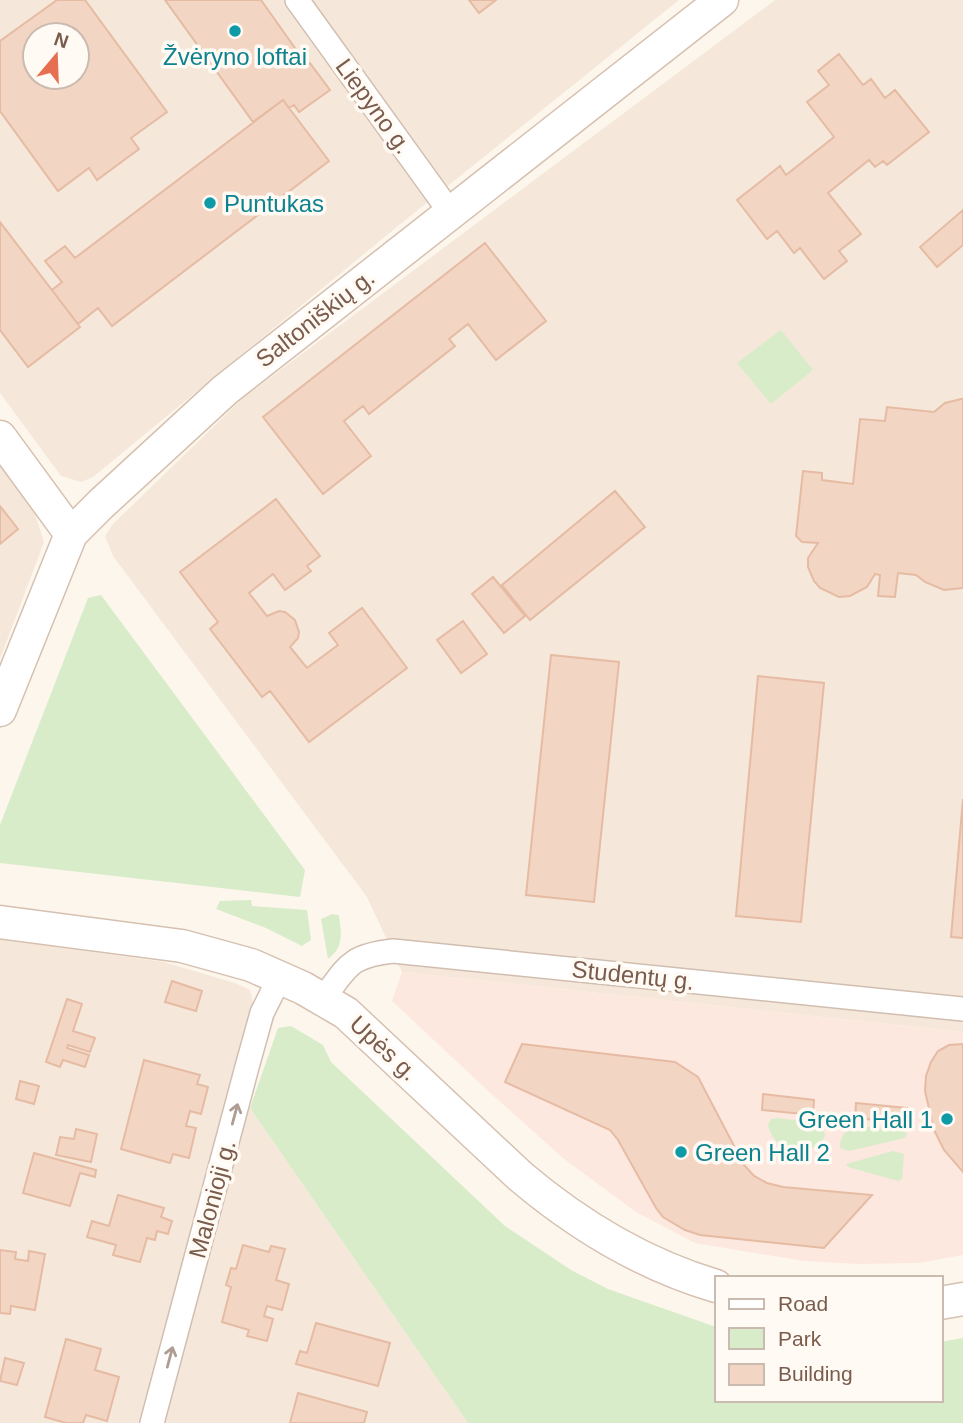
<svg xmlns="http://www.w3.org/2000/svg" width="963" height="1423" viewBox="0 0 963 1423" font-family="Helvetica,sans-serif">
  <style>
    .residential { fill: #f5e8da; fill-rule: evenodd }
    .commercial { fill: #fde8e0 }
    .green { fill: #d8ecc9 }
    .building { fill: #f3d5c3; stroke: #e6bba3; stroke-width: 2; fill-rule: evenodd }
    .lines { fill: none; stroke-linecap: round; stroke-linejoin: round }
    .street-casing { stroke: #d1beb0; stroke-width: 26 }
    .secondary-casing { stroke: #d6c0b0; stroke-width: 35 }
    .street { stroke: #fff; stroke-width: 23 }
    .secondary { stroke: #fff; stroke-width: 32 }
    .oneway { stroke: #af9d94 }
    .culture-dot { fill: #0f9aa8; stroke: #fffaf3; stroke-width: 2.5 }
    .labels { text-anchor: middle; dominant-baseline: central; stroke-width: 7; stroke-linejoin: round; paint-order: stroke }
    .culture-label { font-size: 24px; fill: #0d838f; stroke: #fffaf3; text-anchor: start }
    .street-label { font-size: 24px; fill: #7a5c4d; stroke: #fffaf3 }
  </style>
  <rect width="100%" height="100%" fill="#fdf6ec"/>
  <path class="residential" d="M0 0H679L398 226 93 477 81 482 61 476 0 393ZM35 35H77V77H35Z
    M775 0H963V1032L402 972 367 897 113 556 105 536 113 524 243 398Z
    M0 463 33 508 44 542 0 659Z
    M0 939 164 962 235 983 250 990 253 1002 226 1102 250 1108 468 1423H0Z"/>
  <path class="commercial" d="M402 972 963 1032V1255L919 1263 856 1264 804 1261 695 1243 636 1212 564 1159 486 1089 392 1001Z"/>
  <path class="green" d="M781 330 813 370 771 404 737 363Z
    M101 595 305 870 300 897 0 863V825L88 598Z
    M251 900 252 906 307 910 311 940 302 946 266 928 216 909 220 901Z
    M332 914 338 915 339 917C342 935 343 948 328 959L321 919Z
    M291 1026 323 1045 331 1062 505 1226 571 1270 608 1289 716 1327V1400H940V1342L963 1338V1423H468L250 1108 278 1028Z
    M778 1118 819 1123 825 1134 822 1143C803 1156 773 1151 768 1125L771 1119Z
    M860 1126 904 1131 907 1134 905 1138 849 1151 840 1148C840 1135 847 1127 860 1126Z
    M893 1151 904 1154 902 1179 898 1181 848 1167 846 1164Z"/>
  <path class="building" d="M57 0H85L167 112 131 138 139 149 97 180 89 168 58 191 0 111V41ZM35 35H77V77H35Z
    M165 0H261L307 65 310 63 330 90 299 112 294 105 289 108 283 100 253 122Z
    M469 0H496L479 13Z
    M839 54 863 85 871 79 885 98 895 90 929 132 887 165 883 161 875 167 869 160 828 193 861 234 839 251 847 261 824 279 800 248 794 253 777 231 767 239 737 200 780 166 786 175 834 137 807 102 829 85 818 71Z
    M283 100 329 161 112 326 98 308 78 324 52 290 62 282 45 261 65 246 75 258Z
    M963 210V245L937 267 920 247Z
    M0 222 80 327 28 367 0 330Z
    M485 243 546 321 496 360 468 324 449 339 455 346 369 414 363 406 344 421 371 456 323 494 263 417Z
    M961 399H963V588L944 590 925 582 916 575 898 573 895 597 878 596 880 575 875 574 867 587 850 596 839 597 820 588 814 581 808 567V558L818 543 802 542 796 536 803 471 822 473V480L853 484 860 419 885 421 887 407 934 412 945 403Z
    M615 491 645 527 530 620 502 585Z
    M276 499 320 556 307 566 311 571 285 590 273 574 249 593 267 616 279 611 285 612 295 620 299 632 298 638 290 647 307 668 338 645 329 633 362 608 407 668 309 742 270 691 262 697 210 629 218 622 180 572Z
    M0 506 18 529 0 544Z
    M493 577 525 616 504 633 472 594Z
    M463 621 487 654 461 673 437 640Z
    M551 655 619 662 594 902 526 895Z
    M758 676 824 683 801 922 736 916Z
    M963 799V938L951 937Z
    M172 981 202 991 196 1011 165 1002Z
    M67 999 82 1004 73 1031 95 1038 90 1052 68 1045 67 1048 89 1055 85 1067 63 1060 60 1067 46 1062Z
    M522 1044 675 1062 698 1077 744 1165 754 1176 767 1183 783 1187 872 1195 824 1248 700 1235 685 1230 663 1217 656 1208 618 1140 610 1130 505 1082Z
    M963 1044V1172L944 1150 934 1130 925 1091 926 1076 931 1062 938 1051 949 1045Z
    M144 1060 200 1075 197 1084 208 1087 201 1114 190 1111 186 1126 196 1128 189 1158 173 1154 170 1163 121 1149Z
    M20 1081 39 1086 34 1104 16 1099Z
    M763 1094 814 1100 813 1115 762 1110Z
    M856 1103 907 1108 906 1123 855 1118Z
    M76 1129 97 1134 91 1162 56 1155 60 1137 74 1139Z
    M34 1153 96 1170 95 1177 80 1173 70 1206 23 1193Z
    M118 1195 164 1208 161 1217 172 1221 168 1234 157 1231 155 1240 147 1238 140 1262 113 1255 116 1245 87 1237 92 1221 109 1226Z
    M243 1245 269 1252 271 1246 285 1249 276 1280 289 1284 282 1310 267 1306 264 1316 273 1319 267 1341 247 1336 249 1330 222 1322 231 1287 226 1285 231 1268 236 1269Z
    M0 1250 16 1252 15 1259 28 1261 29 1251 45 1254 35 1310 11 1306 10 1314 0 1313Z
    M316 1323 390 1343 378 1386 296 1364 300 1351 307 1353Z
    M66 1339 101 1349 95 1370 119 1377 107 1421 86 1415 83 1423H66L45 1417Z
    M5 1358 24 1363 17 1385 0 1381Z
    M298 1393 367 1412 364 1423H290Z"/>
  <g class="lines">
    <defs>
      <path id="street" d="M297 0 450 212
        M323 999C348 966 349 956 393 951L963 1009
        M152 1423 247 1067 262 1013 280 977"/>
      <path id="secondary" d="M0 437 71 534
        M0 710 71 534 101 504 225 390 722 0
        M0 922 182 946 251 965 303 988 346 1013 520 1176C579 1226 642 1264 716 1286
        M940 1303 963 1299"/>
    </defs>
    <use href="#street" class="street-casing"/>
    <use href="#secondary" class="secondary-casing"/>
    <use href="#street" class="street"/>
    <use href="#secondary" class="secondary"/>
  </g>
  <defs><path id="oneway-shaft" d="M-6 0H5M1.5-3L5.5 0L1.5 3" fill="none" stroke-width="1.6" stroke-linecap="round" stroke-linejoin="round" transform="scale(1.75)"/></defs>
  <g class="oneway">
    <use href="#oneway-shaft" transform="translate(235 1114) rotate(-75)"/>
    <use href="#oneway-shaft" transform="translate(170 1357) rotate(-75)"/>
  </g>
  <g class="culture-dot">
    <circle cx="235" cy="31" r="7"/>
    <circle cx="210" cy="203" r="7"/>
    <circle cx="947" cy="1119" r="7"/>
    <circle cx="681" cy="1152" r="7"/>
  </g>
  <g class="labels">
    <g class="culture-label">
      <text x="235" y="56" text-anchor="middle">Žvėryno loftai</text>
      <text x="224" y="203">Puntukas</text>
      <text x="933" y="1119" text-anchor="end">Green Hall 1</text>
      <text x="695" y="1152">Green Hall 2</text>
    </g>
    <g class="street-label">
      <text transform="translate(374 106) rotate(54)">Liepyno g.</text>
      <text transform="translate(315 318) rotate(-38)">Saltoniškių g.</text>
      <text transform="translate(633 975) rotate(6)">Studentų g.</text>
      <text transform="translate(384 1048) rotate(43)">Upės g.</text>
      <text transform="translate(212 1199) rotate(-75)">Malonioji g.</text>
    </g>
  </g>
  <rect x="715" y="1276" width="228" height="126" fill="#fffaf3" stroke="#cabbb1" stroke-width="2"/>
  <rect x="729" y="1299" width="35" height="10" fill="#ffffff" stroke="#cabbb1" stroke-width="2"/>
  <text x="778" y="1311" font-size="21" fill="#7a5c4d">Road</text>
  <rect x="729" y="1328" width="35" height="21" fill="#d8ecc9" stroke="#cabbb1" stroke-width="2"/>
  <text x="778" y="1346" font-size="21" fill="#7a5c4d">Park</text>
  <rect x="729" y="1364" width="35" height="21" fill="#f3d5c3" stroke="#cabbb1" stroke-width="2"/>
  <text x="778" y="1381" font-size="21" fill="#7a5c4d">Building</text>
  <g transform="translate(56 56) rotate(19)"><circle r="33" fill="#fffaf3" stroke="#cabbb1" stroke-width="2"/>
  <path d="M0-5L12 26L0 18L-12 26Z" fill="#e76f51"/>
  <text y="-10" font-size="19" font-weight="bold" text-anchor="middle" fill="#7a5c4d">N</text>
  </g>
</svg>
